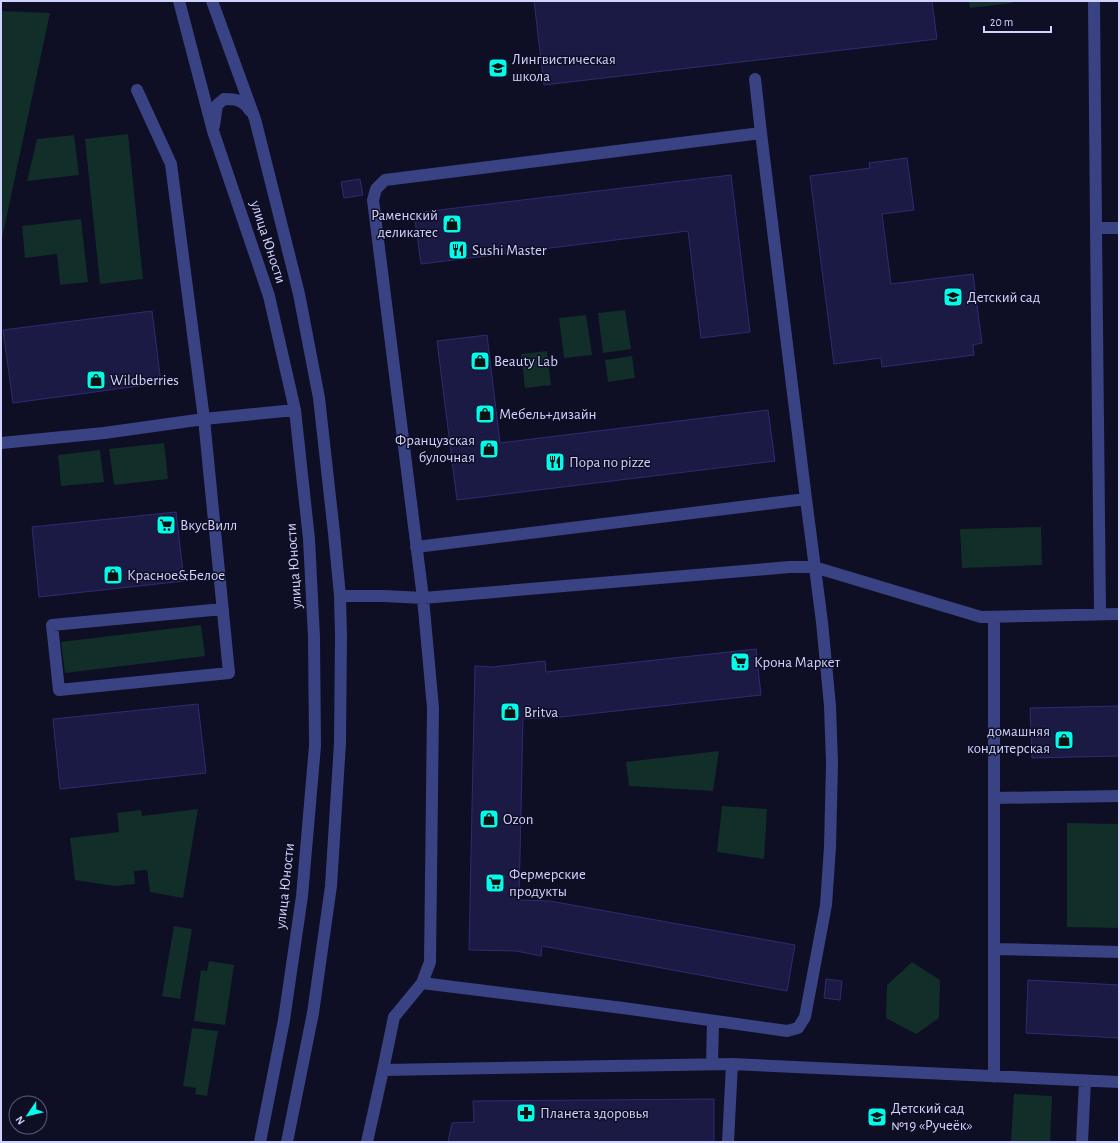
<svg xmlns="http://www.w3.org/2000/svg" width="1120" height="1143" viewBox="0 0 1120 1143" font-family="'Alegreya Sans',sans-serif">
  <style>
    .green { fill: #112e28 }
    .building { fill: #1b1a45; stroke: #2e2c71 }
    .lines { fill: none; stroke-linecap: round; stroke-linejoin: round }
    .minor { stroke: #394283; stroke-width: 12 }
    .labels { text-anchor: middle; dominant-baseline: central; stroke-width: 3; stroke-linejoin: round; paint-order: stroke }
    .poi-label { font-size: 15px; fill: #d1d3ff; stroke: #0e0e24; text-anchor: start }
    .street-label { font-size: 15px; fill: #d1d3ff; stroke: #0e0e24 }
  </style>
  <rect width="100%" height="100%" fill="#0e0e24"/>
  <path class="green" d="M969 1H1012V3L970 8Z
    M1 11 50 13 1 243Z
    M128 134 143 279 100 284 85 139Z
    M74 135 79 175 27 181 37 139Z
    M81 219 88 282 60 285 57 254 25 258 22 226Z
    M625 310 631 349 603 353 598 313Z
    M586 315 592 355 564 358 559 318Z
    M547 351 551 385 525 388 521 354Z
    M632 356 635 378 608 382 605 360Z
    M164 443 168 479 114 485 109 449Z
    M100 450 104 482 61 486 58 455Z
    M1041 527 1042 565 962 568 960 529Z
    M201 625 205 656 65 673 61 642Z
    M719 751 713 791 629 786 626 762Z
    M722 806 767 809 764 859 717 852Z
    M198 809 183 898 150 892 147 870 134 871 135 884 114 886 75 880 70 838 119 832 117 813 141 810 142 816Z
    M1067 823 1119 824V928L1067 927Z
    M174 926 192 929 180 999 162 996Z
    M209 961 234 965 225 1025 194 1021 201 970 207 971Z
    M912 962 940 980 939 1018 916 1034 886 1018 887 985Z
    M192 1028 218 1031 207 1096 195 1094 196 1088 183 1086Z
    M1014 1094 1052 1096 1050 1142H1011Z"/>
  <path class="building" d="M534 1H932L937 39 544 85Z
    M907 158 914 210 882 214 891 284 973 274 982 343 973 345 974 355 882 367 881 358 834 364 810 176 870 168 869 163Z
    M731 175 750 332 701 338 688 231 421 264 414 213Z
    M360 179 363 195 344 198 341 182Z
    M152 311 161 383 13 403 3 330Z
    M487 335 500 443 768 410 775 461 457 500 437 341Z
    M176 512 184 581 39 597 32 527Z
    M756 649 761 695 561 717 523 719 519 900 550 901 795 945 787 991 542 946 541 956 516 951 469 950 475 666 492 667 545 661 546 672Z
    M198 704 206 773 60 789 53 719Z
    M1119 706V756L1032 758 1030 708Z
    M826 979 842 981 840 1000 824 998Z
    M1028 980 1119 985V1038L1026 1033Z
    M714 1099V1142H448L452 1123 474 1122 473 1101Z"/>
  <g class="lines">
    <path class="minor" d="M179 1 213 131 269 296 295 410 309 539 314 637 315 746 302 896 284 1020 260 1142
      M212 1 255 119 299 294 319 398 334 533 340 596 341 636 340 743 331 886 313 1013 287 1142
      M1094 1 1096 228
      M755 79 761 133
      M214 126 217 105 224 99C235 99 244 100 250 111
      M1 443 104 433 204 419 171 164 137 90
      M416 547 806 499 822 622 830 706 832 763 830 847 826 905 805 1017 798 1028 787 1031 623 1008 422 983
      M340 596H384L423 598 790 567H814L981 617 1119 614
      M223 609 52 625 59 690 229 673 204 419 295 410
      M1100 614 1096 228H1119
      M994 798 1119 796
      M994 949 1119 952
      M712 1064 713 1021
      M732 1064 1119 1082
      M383 1070 394 1017 422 983 430 962 433 708 423 598 373 200 376 189 385 180 761 133 806 499
      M994 1077V617
      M367 1142 383 1070 732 1064 728 1142
      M1082 1142 1085 1081"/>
  </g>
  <defs>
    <symbol id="school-square" viewBox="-11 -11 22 22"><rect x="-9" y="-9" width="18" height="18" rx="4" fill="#00fceb" stroke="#0e0e24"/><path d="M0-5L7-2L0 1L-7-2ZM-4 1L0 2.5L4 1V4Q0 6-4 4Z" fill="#111"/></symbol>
    <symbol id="shop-square" viewBox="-11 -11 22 22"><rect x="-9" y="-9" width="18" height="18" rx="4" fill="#00fceb" stroke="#0e0e24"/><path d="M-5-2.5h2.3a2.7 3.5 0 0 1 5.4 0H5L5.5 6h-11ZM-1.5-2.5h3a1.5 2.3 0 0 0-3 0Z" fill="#111"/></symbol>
    <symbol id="restaurant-square" viewBox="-11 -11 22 22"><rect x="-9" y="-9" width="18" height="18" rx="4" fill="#00fceb" stroke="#0e0e24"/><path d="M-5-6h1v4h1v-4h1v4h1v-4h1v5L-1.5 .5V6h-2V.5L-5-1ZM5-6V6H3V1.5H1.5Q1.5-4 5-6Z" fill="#111"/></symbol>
    <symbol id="supermarket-square" viewBox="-11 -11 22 22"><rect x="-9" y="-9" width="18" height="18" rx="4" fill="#00fceb" stroke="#0e0e24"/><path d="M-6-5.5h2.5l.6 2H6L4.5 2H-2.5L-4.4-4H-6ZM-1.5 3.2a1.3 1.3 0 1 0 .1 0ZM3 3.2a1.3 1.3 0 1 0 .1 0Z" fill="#111"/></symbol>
    <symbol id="pharmacy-square" viewBox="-11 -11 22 22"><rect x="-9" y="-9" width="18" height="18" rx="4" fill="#00fceb" stroke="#0e0e24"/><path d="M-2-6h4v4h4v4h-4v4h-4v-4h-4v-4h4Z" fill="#111"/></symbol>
  </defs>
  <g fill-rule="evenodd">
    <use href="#school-square" x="487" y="57" width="22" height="22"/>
    <use href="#shop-square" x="441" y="213" width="22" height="22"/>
    <use href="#restaurant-square" x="447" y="239" width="22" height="22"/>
    <use href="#school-square" x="942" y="286" width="22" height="22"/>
    <use href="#shop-square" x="469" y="350" width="22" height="22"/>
    <use href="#shop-square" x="85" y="369" width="22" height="22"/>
    <use href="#shop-square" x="474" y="403" width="22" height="22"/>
    <use href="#shop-square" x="478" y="438" width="22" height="22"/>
    <use href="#restaurant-square" x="544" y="451" width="22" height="22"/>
    <use href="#supermarket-square" x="155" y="514" width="22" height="22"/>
    <use href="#shop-square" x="102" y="564" width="22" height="22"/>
    <use href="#supermarket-square" x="729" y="651" width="22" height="22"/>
    <use href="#shop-square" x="499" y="701" width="22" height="22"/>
    <use href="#shop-square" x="1053" y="729" width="22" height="22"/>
    <use href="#shop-square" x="478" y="808" width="22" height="22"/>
    <use href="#supermarket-square" x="484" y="872" width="22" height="22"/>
    <use href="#pharmacy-square" x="515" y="1102" width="22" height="22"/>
    <use href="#school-square" x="866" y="1106" width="22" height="22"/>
  </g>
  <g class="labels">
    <g class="poi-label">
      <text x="512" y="59">Лингвистическая<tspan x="512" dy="17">школа</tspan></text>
      <text x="438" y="215" text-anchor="end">Раменский<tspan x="438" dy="17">деликатес</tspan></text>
      <text x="472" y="250">Sushi Master</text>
      <text x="967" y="297">Детский сад</text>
      <text x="494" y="361">Beauty Lab</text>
      <text x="110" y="380">Wildberries</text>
      <text x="499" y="414">Мебель+дизайн</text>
      <text x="475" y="440" text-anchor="end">Французская<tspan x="475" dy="17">булочная</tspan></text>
      <text x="569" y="462">Пора по pizze</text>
      <text x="180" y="525">ВкусВилл</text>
      <text x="127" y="575">Красное&amp;Белое</text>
      <text x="754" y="662">Крона Маркет</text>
      <text x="524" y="712">Britva</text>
      <text x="1050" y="731" text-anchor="end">домашняя<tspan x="1050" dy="17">кондитерская</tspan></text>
      <text x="503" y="819">Ozon</text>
      <text x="509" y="874">Фермерские<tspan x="509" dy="17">продукты</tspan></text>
      <text x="891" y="1108">Детский сад<tspan x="891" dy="17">№19 «Ручеёк»</tspan></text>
      <text x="540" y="1113">Планета здоровья</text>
    </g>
    <g class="street-label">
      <text transform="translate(268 242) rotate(72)">улица Юности</text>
      <text transform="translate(294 566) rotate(-94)">улица Юности</text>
      <text transform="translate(285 886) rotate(-84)">улица Юности</text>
    </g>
  </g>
  <rect width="1120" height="1143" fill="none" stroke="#d1d3ff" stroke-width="4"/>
  <g transform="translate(28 1115) rotate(235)"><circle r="19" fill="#0e0e24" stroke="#5c5d7c"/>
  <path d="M0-3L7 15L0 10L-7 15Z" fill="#00fceb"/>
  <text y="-6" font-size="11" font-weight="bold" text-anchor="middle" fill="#d1d3ff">N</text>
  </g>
  <path d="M984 26v6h67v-6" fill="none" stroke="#d1d3ff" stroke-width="2"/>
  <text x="990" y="26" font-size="12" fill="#d1d3ff" stroke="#0e0e24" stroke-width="3" paint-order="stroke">20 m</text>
</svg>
